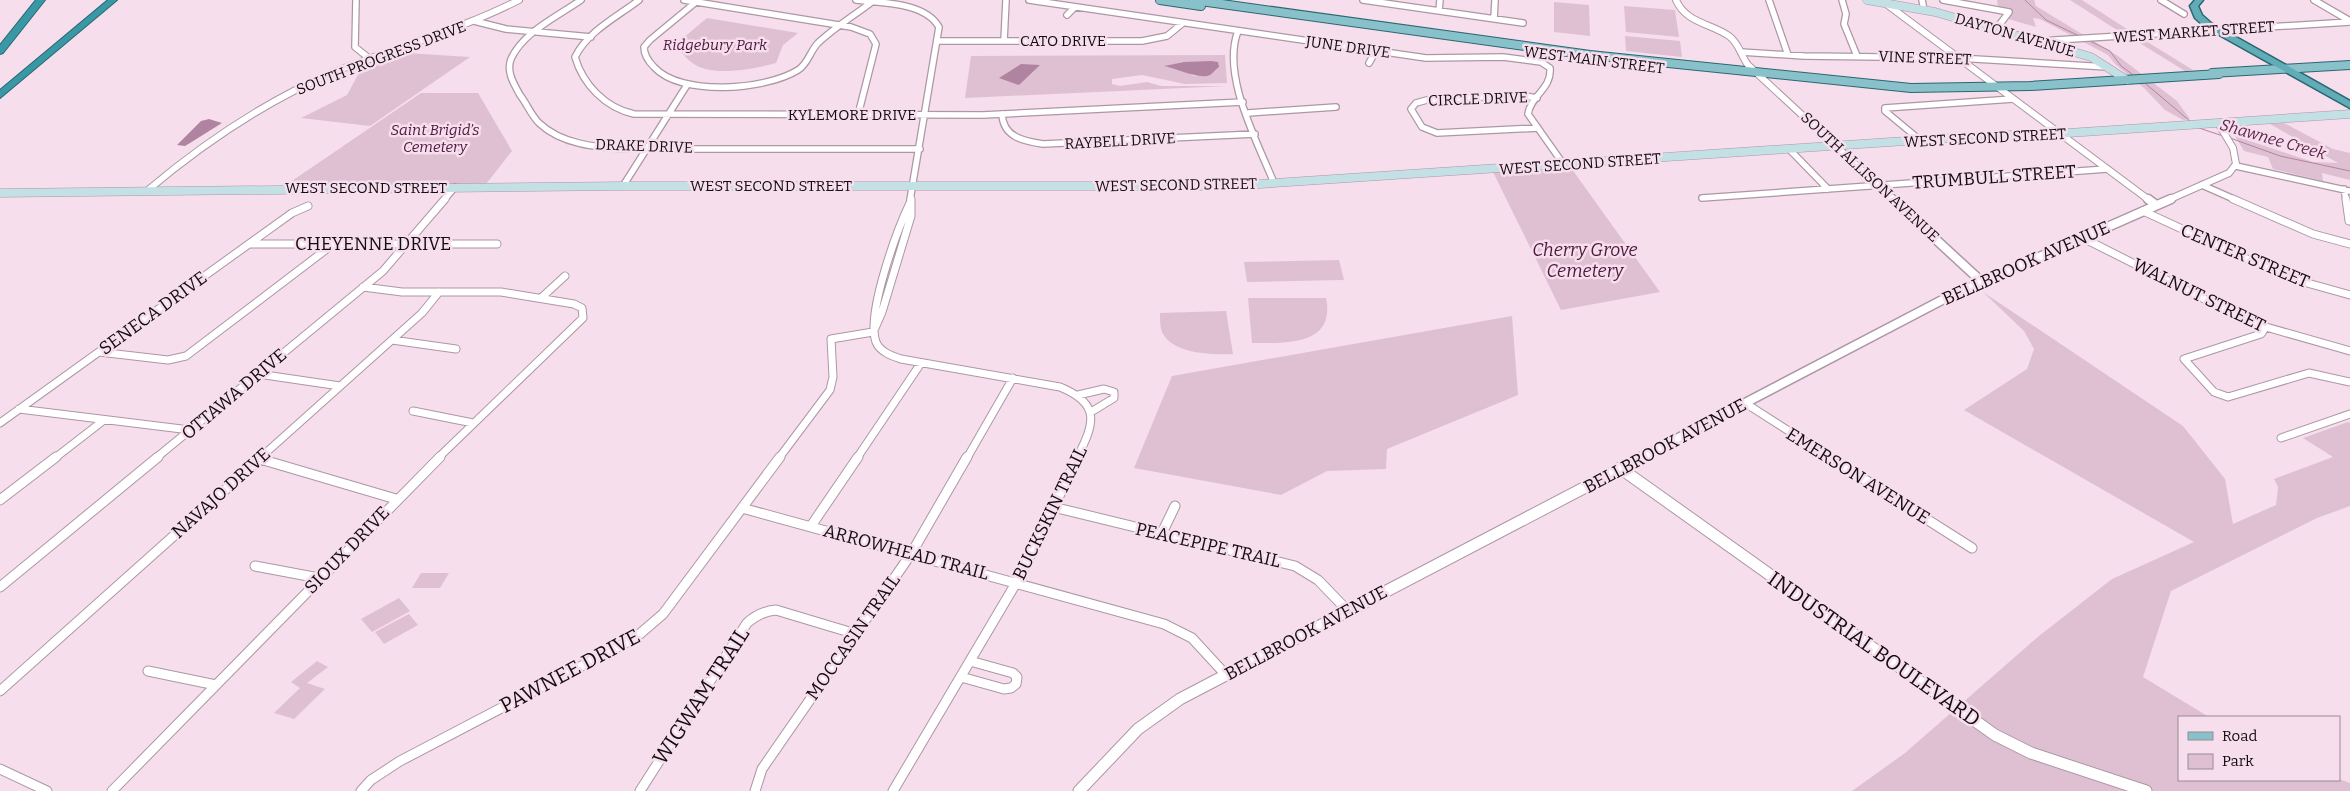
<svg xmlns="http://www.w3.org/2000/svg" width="2350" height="791" viewBox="0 0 2350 791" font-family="Bitter,serif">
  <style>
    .green { fill: #dfc0d3; fill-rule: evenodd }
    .water { fill: #b084a0 }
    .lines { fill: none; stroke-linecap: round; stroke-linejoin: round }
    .stream { stroke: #b084a0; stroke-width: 1 }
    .minor-far2-casing { stroke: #ad97a5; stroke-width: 8 }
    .minor-far1-casing { stroke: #ad97a5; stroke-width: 9 }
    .minor-casing { stroke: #ad97a5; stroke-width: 11 }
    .tertiary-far2-casing { stroke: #ad97a5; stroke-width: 8 }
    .tertiary-far1-casing { stroke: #ad97a5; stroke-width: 11 }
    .tertiary-casing { stroke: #ad97a5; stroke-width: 13 }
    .secondary-casing { stroke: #ad97a5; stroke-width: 9 }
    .primary-casing { stroke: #2b6771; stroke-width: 10 }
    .trunk-casing { stroke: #2b6771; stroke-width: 3 }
    .motorway-casing { stroke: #2b6771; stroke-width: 2 }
    .minor-far2 { stroke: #fff; stroke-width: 5.5 }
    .minor-far1 { stroke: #fff; stroke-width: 7 }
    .minor { stroke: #fff; stroke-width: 9 }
    .tertiary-far2 { stroke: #fff; stroke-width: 6 }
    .tertiary-far1 { stroke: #fff; stroke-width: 8 }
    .tertiary { stroke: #fff; stroke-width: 11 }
    .secondary { stroke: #c3e0e4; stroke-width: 8 }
    .primary { stroke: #88c1c9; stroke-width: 8 }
    .trunk { fill: #60acb7; fill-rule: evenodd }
    .motorway { fill: #3898a5; fill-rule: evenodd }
    .labels { text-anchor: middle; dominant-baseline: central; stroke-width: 5; stroke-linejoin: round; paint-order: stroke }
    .far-street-label { font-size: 15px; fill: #130c10; stroke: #f6deed }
    .far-park-label { font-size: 15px; font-style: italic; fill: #4d173e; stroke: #f6deed }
    .far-water-label { font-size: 16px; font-style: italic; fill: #5d254c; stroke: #f6deed }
    .street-label { font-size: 18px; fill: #130c10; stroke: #f6deed }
    .park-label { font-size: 18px; font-style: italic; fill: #4d173e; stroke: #f6deed }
    .near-street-label { font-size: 21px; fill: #130c10; stroke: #f6deed }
  </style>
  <rect width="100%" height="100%" fill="#f6deed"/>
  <path class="green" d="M1997 0H2034L2036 6 2118 56 2177 101 2190 119 2183 120 2165 110 2144 88 2115 64 2108 55 2040 19 2033 18 2036 27 2008 19 2013 11 1998 7Z
    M2070 0H2082L2130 31 2120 32Z
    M1554 2 1589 5 1590 36 1554 32Z
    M1624 6 1675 10 1679 37 1626 32Z
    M707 18 798 33 783 45 776 63C754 69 710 78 691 62 685 58 680 50 676 44Z
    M1625 36 1680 41 1682 57 1626 51Z
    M2141 38 2193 70 2185 71 2133 39Z
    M406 53 470 57 370 126 301 118 347 95 361 69Z
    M1225 55 1227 83 1185 84 1142 75 1112 79V84L1120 86 1147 82 1161 86H1227L965 98 971 56ZM1184 62 1219 67 1194 76 1187 72 1165 66Z
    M421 93H478L512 151 486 184 286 185Z
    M2284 123 2333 149 2350 153V180L2322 173 2323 181 2273 169 2268 157 2244 151 2235 136 2313 162 2338 163 2270 124Z
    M1569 165 1660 292 1561 310 1492 170Z
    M1339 260 1344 280 1247 282 1244 262Z
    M1983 292 2183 426 2225 479 2233 524 2276 505 2278 487 2274 479 2333 457 2303 438 2348 422 2350 423V506L2317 518 2171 591 2143 677 2209 717H2179V780L2339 779 2350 783V791H1852L1905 753 2039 636 2112 579 2194 542 1964 410 2027 369 2034 349 2024 331Z
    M1248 298H1326C1336 346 1285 343 1252 343Z
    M1226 311 1233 354C1212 355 1168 354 1161 329 1160 324 1160 318 1160 313Z
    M1512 316 1518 395 1387 449 1386 469 1327 471 1281 495 1134 468 1172 376Z
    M421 573H449L440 588H412Z
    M399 598 410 611 372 632 361 619Z
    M409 614 418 625 384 644 375 632Z
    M317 661 328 667 307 683 325 689 294 719 274 713 300 688 291 682Z"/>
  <path class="water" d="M1211 61 1218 62 1219 67C1216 69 1213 73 1210 75 1200 80 1175 68 1164 66L1184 62Z
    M1021 64 1040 65 1019 85 999 78Z
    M209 119 222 123 190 143 185 146 177 145 201 121Z"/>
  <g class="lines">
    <path class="stream" d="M2025 0 2046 20 2077 35
      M2090 41 2110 51 2121 66 2132 74
      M2146 84 2191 122
      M2199 128 2223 136
      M2230 138 2280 156 2350 171"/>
    <defs>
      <path id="minor-far2" d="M356 0 355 47 370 59
        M581 0C558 16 523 32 511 59 506 72 514 84 520 95 527 104 531 115 539 123 562 145 597 147 626 149H920
        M639 0C617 17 588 31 575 57 583 85 606 108 634 114L983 115 1243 102
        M684 0 851 27 870 34 876 44 858 115
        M856 0C882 3 925 2 939 27L910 200
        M1029 0 1426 58 1503 57 1541 62 1550 68C1552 89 1531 95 1528 114L1564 165
        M1363 0 1523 23
        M1769 0 1788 55
        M1842 0 1846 14 1844 24 1857 56
        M1922 0 1924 10
        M1943 0 2009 12 1997 28
        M2161 0 2184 14
        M2314 0 2350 21
        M696 2 650 40 644 47C644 55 648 61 654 67 681 97 766 90 798 70 808 64 810 51 818 43 835 27 855 15 873 1
        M1439 11 1440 0
        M1067 15 1075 7
        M1494 19 1495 0
        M474 21 506 29 591 37
        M1238 31C1221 75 1257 141 1274 183
        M937 41H1142L1167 36 1183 23
        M1004 41 1006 0
        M2039 41 2350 22
        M1741 52 1804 56 1958 58 2107 67
        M1369 63 1376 51
        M1537 98 1519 95 1427 100 1416 103 1411 109 1422 127 1437 133 1538 128
        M1248 113 1336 107
        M1002 114C1003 137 1023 141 1043 144L1255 134
        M1920 140 1885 111V108L2013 99
        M1789 149 1828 189
        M2236 166 2350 191
        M2202 185 2236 200
        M623 186 687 85
        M2344 189 2346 200
        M1702 198 2107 169
        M444 200 455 187"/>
      <path id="minor-far1" d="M2233 199 2313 234 2350 244
        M2346 199 2349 221
        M910 203C897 230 866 314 876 342 880 352 892 356 901 359L1060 387C1102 404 1094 424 1077 458
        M2143 211 2286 277 2350 295
        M2081 237 2252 323 2350 351
        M249 244H497
        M363 287 402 292H501L574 304 582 308 583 318 438 458
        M541 298 565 276
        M875 328 882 312 911 216V199
        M2265 328 2261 334 2184 359 2214 392 2228 397 2309 373 2350 382
        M392 340 456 349
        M99 352 168 360 186 356 332 245
        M258 374 340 386
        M1078 395 1104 389 1114 392V398L1091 412
        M1745 403 1831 458
        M19 409 190 430
        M413 411 473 423
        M0 423 292 213 308 206
        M2281 438 2350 414
        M55 458 104 420
        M156 458 383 271 445 199
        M260 458 422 313 439 292
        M779 458 830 390 833 377 831 339 873 332
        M857 458 921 363
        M967 458 1013 378"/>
      <path id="minor" d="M1829 457 1972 548
        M260 459 396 499
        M0 500 56 457
        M1053 507 1295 566 1318 580 1348 611
        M742 508 1164 624 1192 638 1226 675
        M811 526 858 457
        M1161 535 1175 506
        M255 566 319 578
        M0 587 158 457
        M148 671 216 685
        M961 677 1004 689 1011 688 1016 684 1017 677 1013 673 970 661
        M0 691 262 457
        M0 769 47 791
        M112 791 440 457
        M361 791 371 780 400 761 635 638 663 614 780 457
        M640 791 747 623C756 615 764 611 776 610L856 634
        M755 791 762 769 911 554 967 457
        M893 791 1019 578 1078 457"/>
      <path id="tertiary-far2" d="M1676 0C1686 23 1710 23 1729 36 1739 43 1741 56 1748 65L1894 200
        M1885 3 2149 200
        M148 190C205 142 266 101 334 72 396 47 460 30 519 0
        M2168 200 2229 173 2236 164 2233 148 2218 123"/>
      <path id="tertiary-far1" d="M1892 199 1982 282
        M2148 199 2156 205
        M1640 458 1944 299 2171 199"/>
      <path id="tertiary" d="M1620 468 1995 735 2031 753 2146 791
        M1079 791 1138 729 1180 699 1643 457"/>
      <path id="secondary" d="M1867 0 1935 12 2091 57 2127 80
        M0 193 623 186H1230L1981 136 2068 133 2350 114"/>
      <path id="primary" d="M1160 0 1201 6
        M1193 0 1590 55 1911 88 2030 86 2219 74
        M2212 73 2350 65"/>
      <path id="trunk" d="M2195 0H2203L2198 6 2202 15 2211 23 2350 101V108L2205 27 2195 18 2190 6Z"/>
      <path id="motorway" d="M36 0H45L3 53 0 54V45Z
        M108 0H117L0 98V90Z"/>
    </defs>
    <use href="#minor-far2" class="minor-far2-casing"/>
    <use href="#minor-far1" class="minor-far1-casing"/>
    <use href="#minor" class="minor-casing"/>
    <use href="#tertiary-far2" class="tertiary-far2-casing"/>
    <use href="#tertiary-far1" class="tertiary-far1-casing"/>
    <use href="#tertiary" class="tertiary-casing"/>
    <use href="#secondary" class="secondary-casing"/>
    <use href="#primary" class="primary-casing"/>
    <use href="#trunk" class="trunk-casing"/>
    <use href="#motorway" class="motorway-casing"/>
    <use href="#minor-far2" class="minor-far2"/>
    <use href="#minor-far1" class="minor-far1"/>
    <use href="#minor" class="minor"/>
    <use href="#tertiary-far2" class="tertiary-far2"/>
    <use href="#tertiary-far1" class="tertiary-far1"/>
    <use href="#tertiary" class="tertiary"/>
    <use href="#secondary" class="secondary"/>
    <use href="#primary" class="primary"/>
    <use href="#trunk" class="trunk"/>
    <use href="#motorway" class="motorway"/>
  </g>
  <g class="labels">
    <g class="far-street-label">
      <text transform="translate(2194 32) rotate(-4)">WEST MARKET STREET</text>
      <text transform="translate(2015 35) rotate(16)">DAYTON AVENUE</text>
      <text x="1063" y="41">CATO DRIVE</text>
      <text transform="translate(1348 47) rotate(8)">JUNE DRIVE</text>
      <text transform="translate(381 58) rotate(-21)">SOUTH PROGRESS DRIVE</text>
      <text transform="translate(1925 58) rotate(2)">VINE STREET</text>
      <text transform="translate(1594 60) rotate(7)">WEST MAIN STREET</text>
      <text transform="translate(1478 99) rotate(-2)">CIRCLE DRIVE</text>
      <text x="852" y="115">KYLEMORE DRIVE</text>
      <text transform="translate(1985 138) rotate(-3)">WEST SECOND STREET</text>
      <text transform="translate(1120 141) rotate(-3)">RAYBELL DRIVE</text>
      <text transform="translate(644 146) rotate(2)">DRAKE DRIVE</text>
      <text transform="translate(1580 164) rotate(-4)">WEST SECOND STREET</text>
      <text transform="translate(1870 177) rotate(43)">SOUTH ALLISON AVENUE</text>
      <text transform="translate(1176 185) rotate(-1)">WEST SECOND STREET</text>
      <text x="771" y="186">WEST SECOND STREET</text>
      <text x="366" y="188">WEST SECOND STREET</text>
    </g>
    <g class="far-park-label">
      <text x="715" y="45">Ridgebury Park</text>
      <text x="435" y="130">Saint Brigid’s<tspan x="435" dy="17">Cemetery</tspan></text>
    </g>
    <g class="far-water-label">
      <text transform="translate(2273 139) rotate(16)">Shawnee Creek</text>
    </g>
    <g class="street-label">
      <text transform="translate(1994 177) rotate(-4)">TRUMBULL STREET</text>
      <text x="373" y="244">CHEYENNE DRIVE</text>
      <text transform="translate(2245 256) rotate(23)">CENTER STREET</text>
      <text transform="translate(2026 263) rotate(-24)">BELLBROOK AVENUE</text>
      <text transform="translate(2199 295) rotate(26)">WALNUT STREET</text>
      <text transform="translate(153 313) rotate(-36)">SENECA DRIVE</text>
      <text transform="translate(234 394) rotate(-40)">OTTAWA DRIVE</text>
      <text transform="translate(1665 446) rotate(-28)">BELLBROOK AVENUE</text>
      <text transform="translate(1858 476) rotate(32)">EMERSON AVENUE</text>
      <text transform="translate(221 493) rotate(-42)">NAVAJO DRIVE</text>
      <text transform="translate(1050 513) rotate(-64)">BUCKSKIN TRAIL</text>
      <text transform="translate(1208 545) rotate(13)">PEACEPIPE TRAIL</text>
      <text transform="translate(347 550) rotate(-46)">SIOUX DRIVE</text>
      <text transform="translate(906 552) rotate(15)">ARROWHEAD TRAIL</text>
      <text transform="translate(1306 633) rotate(-28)">BELLBROOK AVENUE</text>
      <text transform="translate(853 637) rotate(-55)">MOCCASIN TRAIL</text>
    </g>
    <g class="park-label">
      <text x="1585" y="250">Cherry Grove<tspan x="1585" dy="21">Cemetery</tspan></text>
    </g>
    <g class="near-street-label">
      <text transform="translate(1874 649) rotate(35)">INDUSTRIAL BOULEVARD</text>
      <text transform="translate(570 671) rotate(-28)">PAWNEE DRIVE</text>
      <text transform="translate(701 696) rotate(-57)">WIGWAM TRAIL</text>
    </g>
  </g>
  <rect x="2178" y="716" width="162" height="65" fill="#f6deed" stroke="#9b8a95"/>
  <rect x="2188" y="732" width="25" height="8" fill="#88c1c9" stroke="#9b8a95"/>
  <text x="2222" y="741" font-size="15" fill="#130c10">Road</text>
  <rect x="2188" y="754" width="25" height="15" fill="#dfc0d3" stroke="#9b8a95"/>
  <text x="2222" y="766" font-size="15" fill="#130c10">Park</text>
</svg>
